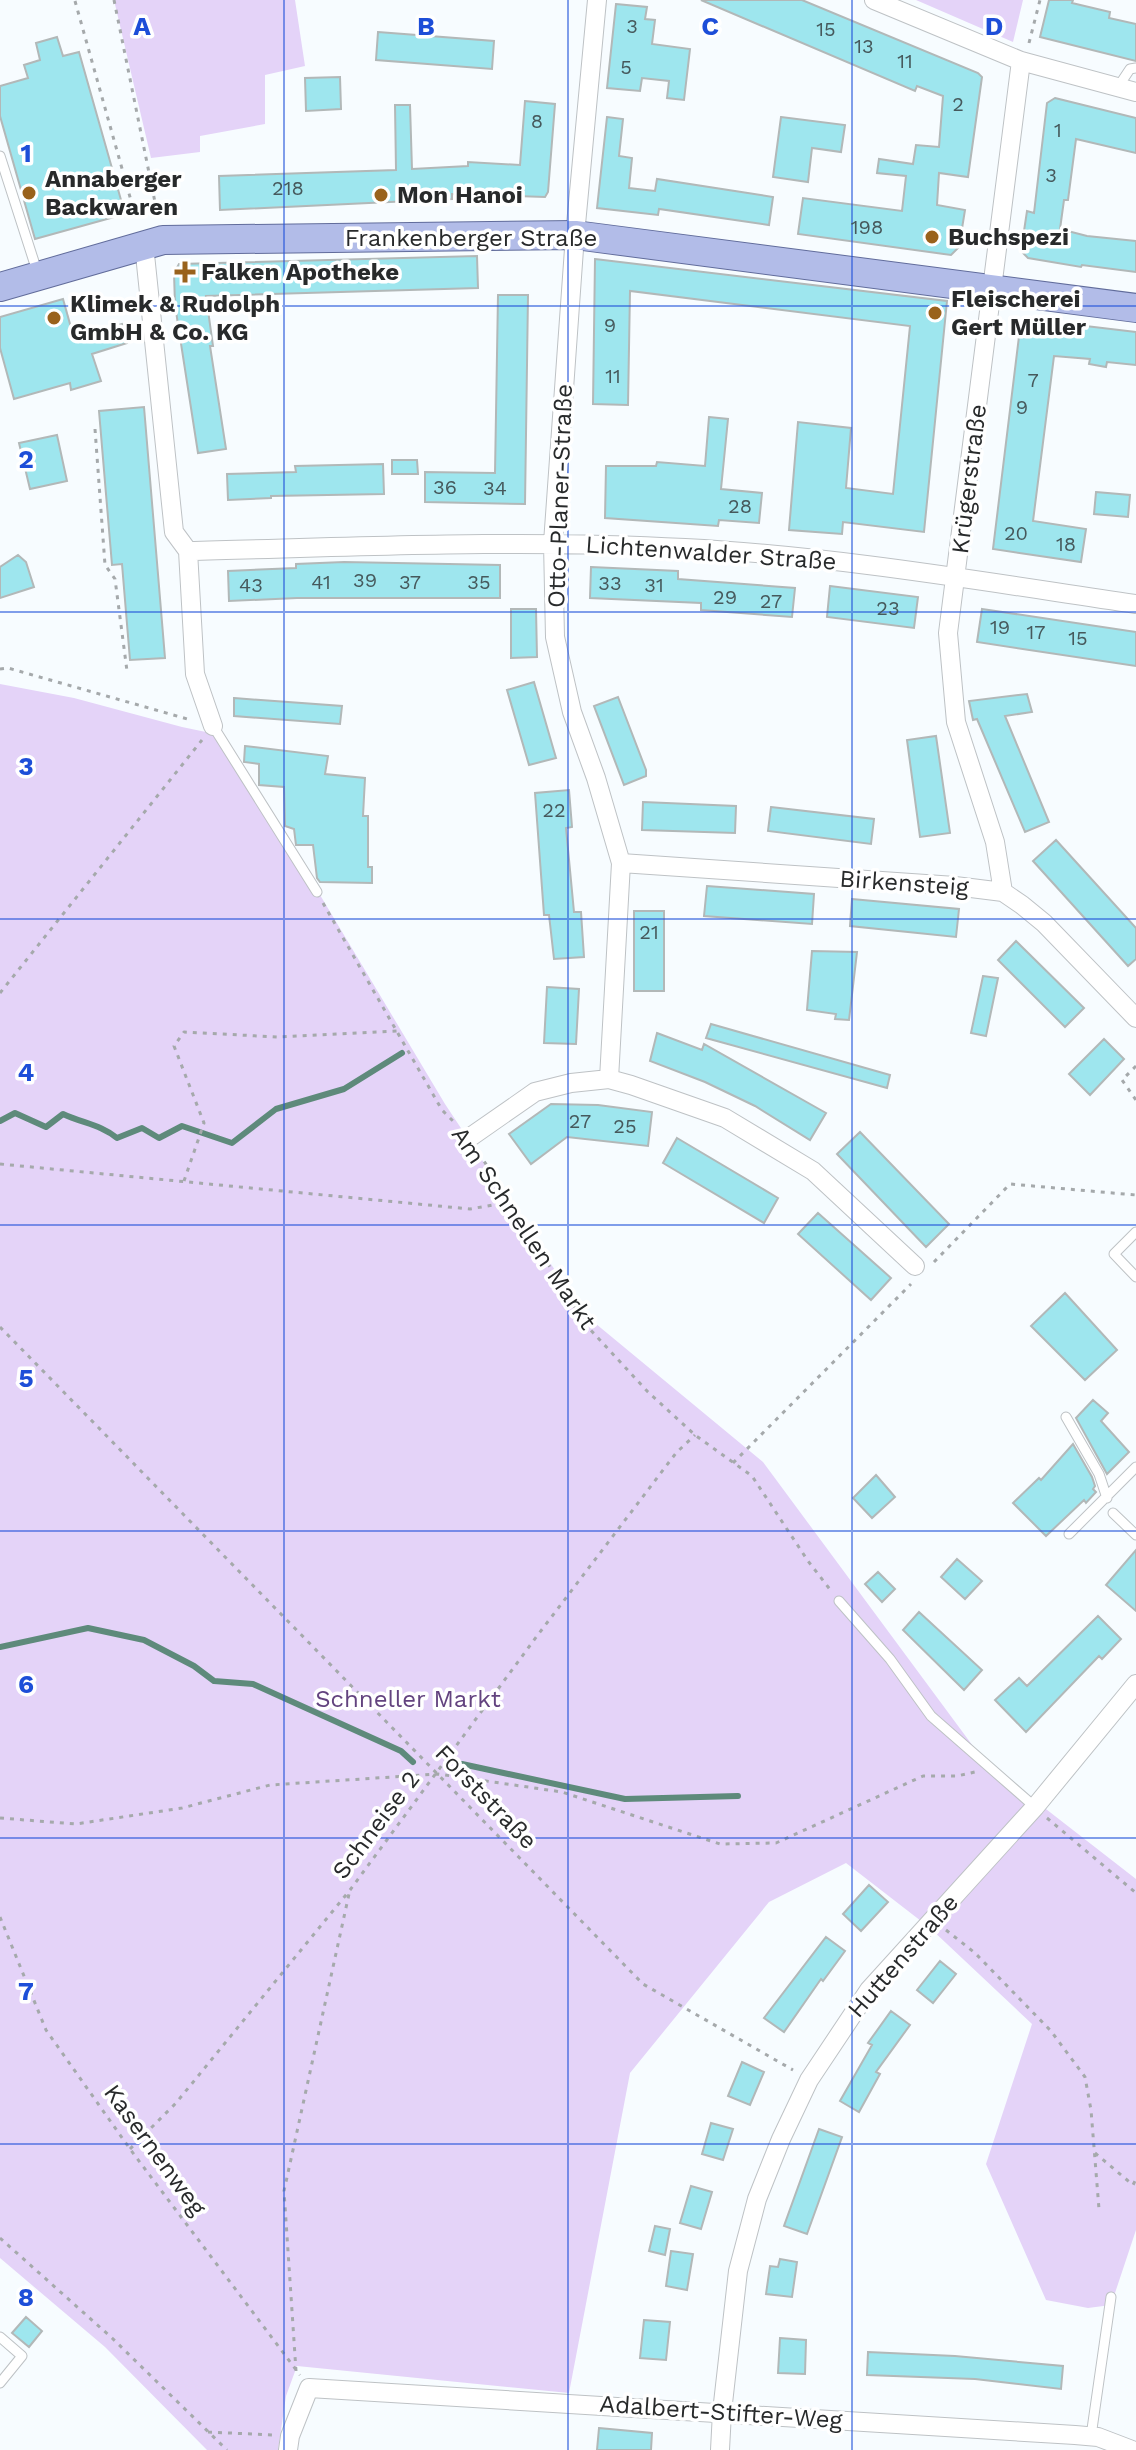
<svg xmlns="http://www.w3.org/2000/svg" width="1136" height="2450" viewBox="0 0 1136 2450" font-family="'Work Sans',sans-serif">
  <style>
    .green { fill: #e4d3f8 }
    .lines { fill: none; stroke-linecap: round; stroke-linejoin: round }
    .stream { stroke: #5e8a7b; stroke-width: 6 }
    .building { fill: #9ee6ee; stroke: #b2b8b8; stroke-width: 2 }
    .service-casing { stroke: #bec2c5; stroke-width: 11 }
    .minor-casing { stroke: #bec2c5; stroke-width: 20 }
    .primary-casing { stroke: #616c9b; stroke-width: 30 }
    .path { stroke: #a5a9ab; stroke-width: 3; stroke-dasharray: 4 6; stroke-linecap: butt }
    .service { stroke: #fff; stroke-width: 9 }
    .minor { stroke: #fff; stroke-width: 18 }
    .primary { stroke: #b2bce8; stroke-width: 28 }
    .grid { fill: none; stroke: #1d4ed8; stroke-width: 2; stroke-opacity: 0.55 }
    .poi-dot { fill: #99621c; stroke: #fff; stroke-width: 3 }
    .labels { text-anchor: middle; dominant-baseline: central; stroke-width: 7; stroke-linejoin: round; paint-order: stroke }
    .number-label { font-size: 20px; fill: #46595c }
    .poi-label { font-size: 24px; font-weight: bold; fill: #282a2b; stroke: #fff; text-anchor: start }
    .street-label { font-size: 24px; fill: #282a2b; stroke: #fff }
    .park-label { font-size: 24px; fill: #63437f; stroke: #fff }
    .grid-label { font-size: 26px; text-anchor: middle; font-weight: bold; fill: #1d4ed8; stroke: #fff; stroke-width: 7; stroke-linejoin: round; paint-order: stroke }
  </style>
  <rect width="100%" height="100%" fill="#f7fcff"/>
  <path class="green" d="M114 0H295L305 66 265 75V124L200 136V152L151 158Z
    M916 0H1023L1013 42Z
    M0 684 74 698 182 727 225 736 445 1104 584 1314 763 1462 984 1761 1136 1879V2230L1111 2305 1088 2308 1046 2300 986 2164 1032 2024 930 1928 846 1863 769 1902 630 2073 569 2393 297 2366 286 2396 278 2450H207L105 2347 0 2258Z"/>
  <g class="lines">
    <path class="stream" d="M0 1121 15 1113 46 1127 63 1114C82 1123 102 1125 117 1138L142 1128 159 1138 182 1126 232 1143 276 1109 344 1089 402 1053
      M0 1647 88 1628 144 1640 194 1666 214 1681 253 1684 401 1751 413 1762
      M462 1764 625 1799 738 1796"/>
  </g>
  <path class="building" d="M701 0H802L978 73 982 77 968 177 939 173 937 205 965 210 959 247 951 255 798 234 803 198 902 211 906 176 877 173 879 159 913 164 916 145 939 147 943 96 917 86 915 91Z
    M1049 0H1073L1072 3 1110 12 1109 18 1136 24V61L1040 37Z
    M616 4 647 7 645 19 655 20 652 44 690 49 684 100 667 98 669 81 642 78 640 91 607 88Z
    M378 32 494 41 492 69 376 60Z
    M57 37 63 56 79 52 125 214 35 239 0 116V86L28 78 24 65 40 60 36 43Z
    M340 77 341 109 306 111 305 78Z
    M1055 98 1136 118V153L1076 139 1068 200H1064L1060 229 1087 236 1136 241V272L1082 265 1081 267 1028 258 1021 251 1027 211 1034 213 1047 103Z
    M525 101 555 104 548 192 545 197 452 194V199L220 210 219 176 396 170 395 105H410L412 169 468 166V162L520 165Z
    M607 117 623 119 619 156 632 158 629 188 655 191 657 179 773 197 769 225 659 209 658 215 597 208Z
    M781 117 845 125 841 152 812 148 808 182 773 177Z
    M477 256 478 288 206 296 213 346H210L226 449 198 453 175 305 174 273 179 264Z
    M595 259 947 301 924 532 843 522 842 534 789 530 798 422 851 428 846 488 893 494 910 326 630 291 628 405 593 404Z
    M498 295H528L525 504 425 502V472L495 473Z
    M63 299 72 331 82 329 84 335 122 324 127 343 92 354 101 381 71 390 70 383 14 399 0 348V317Z
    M1027 319 1136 332V365L1107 362 1106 367 1089 364 1090 359 1054 356 1033 521 1086 529 1081 562 993 549 1021 320Z
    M144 407 165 658 130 660 122 564 112 565 99 411Z
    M709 417 728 419 721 489 762 493 759 523 719 520 718 526 605 518 606 466H656L657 462 705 466Z
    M57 435 67 481 30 489 19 443Z
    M392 460H417L418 474H392Z
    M383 464 384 494 271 496V498L228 500 227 474 296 472 295 466Z
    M1096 492 1130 495 1128 517 1094 514Z
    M18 555 26 562 34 587 0 598V567Z
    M344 562 500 565V598H297L229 601 228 571 296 568V564Z
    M591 567 678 571V579L795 588 792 617 701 610V603L590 598Z
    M830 586 918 597 914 628 827 617Z
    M511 609H536L537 657 511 658Z
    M982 609 1136 632V666L977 642Z
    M534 682 556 758 529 765 507 690Z
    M1027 694 1032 712 1005 716 1049 822 1025 832 977 719 973 720 969 701Z
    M618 697 646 770V776L624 785 594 706Z
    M234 698 342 706 340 724 234 716Z
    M936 736 950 833 920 837 907 740Z
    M245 746 328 756 325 774 365 778 363 816H368V867H372V883L320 882 317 878 313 845H296L294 829 285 826 284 787 259 785V764L244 762Z
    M569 790 572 827 566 828 574 912H581L584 957 554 959 549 915H544L535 793Z
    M643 802 736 806 735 833 642 830Z
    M771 807 874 819 871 844 768 831Z
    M1056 840 1136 928V959L1128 966 1033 861Z
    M707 886 814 894 812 924 704 916Z
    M852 899 959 909 956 937 850 926Z
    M634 911H664V991H634Z
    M1016 941 1084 1008 1065 1027 998 960Z
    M812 951 857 952 849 1020 835 1019 836 1014 807 1010Z
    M983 976 998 978 986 1036 971 1033Z
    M547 987 579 989 576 1044 544 1043Z
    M711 1024 890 1075 887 1088 706 1038Z
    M657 1033 702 1050 704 1044 826 1113 810 1140 755 1106 705 1082 650 1061Z
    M1104 1039 1124 1059 1090 1095 1069 1074Z
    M551 1104 598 1105 652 1112 648 1146 567 1137 531 1164 509 1134Z
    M860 1132 949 1224 926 1247 837 1154Z
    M677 1138 778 1198 764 1223 663 1163Z
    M818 1213 891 1278 871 1300 798 1234Z
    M1065 1293 1117 1350 1085 1380 1031 1326Z
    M1093 1400 1108 1413 1101 1421 1129 1452 1107 1474 1076 1418Z
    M1073 1444 1092 1477 1095 1486 1093 1489 1096 1492 1086 1503 1084 1500 1046 1536 1013 1503 1039 1478 1041 1480Z
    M876 1475 895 1497 872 1518 853 1498Z
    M1136 1550V1611L1106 1585Z
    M957 1559 982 1581 965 1599 941 1577Z
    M878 1572 895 1589 882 1602 865 1584Z
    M919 1612 982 1670 964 1690 903 1630Z
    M1098 1616 1121 1639 1102 1659 1099 1656 1026 1732 995 1700 1019 1678 1027 1686Z
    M869 1885 888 1902 861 1931 843 1914Z
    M826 1937 845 1951 823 1981 821 1979 784 2032 764 2018Z
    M940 1961 956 1974 933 2003 917 1990Z
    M891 2011 910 2025 876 2072 880 2074 859 2112 840 2101 872 2045 868 2043Z
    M742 2062 764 2072 750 2105 728 2096Z
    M711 2123 733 2129 723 2160 702 2154Z
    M819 2129 842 2137 807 2234 784 2226Z
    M691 2186 712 2192 701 2229 680 2223Z
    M655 2226 670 2229 665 2255 649 2251Z
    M671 2251 693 2254 687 2290 666 2286Z
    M780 2259 797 2262 792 2297 766 2294 770 2266 778 2267Z
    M26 2317 42 2331 29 2347 12 2333Z
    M644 2320 670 2322 666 2360 640 2358Z
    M780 2338 806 2340 805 2374 778 2373Z
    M868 2352 955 2356 1063 2366 1061 2389 975 2379 867 2375Z
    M599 2428 652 2433 651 2450H597Z"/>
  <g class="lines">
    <defs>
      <path id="service" d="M1118 87 1130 69 1136 68
        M0 156 37 271
        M213 726 317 892
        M1136 1232 1114 1254 1136 1277
        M1066 1417 1099 1474 1107 1498
        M1113 1513 1136 1535
        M1069 1534 1136 1467
        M839 1601 890 1659 931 1716 1035 1807
        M0 2337 22 2356 0 2383
        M1091 2436 1111 2297"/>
      <path id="minor" d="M597 0 575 235 553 543 555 637 572 712 596 778 621 863 609 1079
        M874 0 1021 61 1136 92
        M144 245 174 532 188 551 195 674 213 726
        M188 551C354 547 519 539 685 548 836 556 986 582 1136 604
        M621 863 955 886 1003 892 1022 905 1044 923 1136 1018
        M1003 892 995 842 956 722 948 633 1021 61
        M469 1138 535 1092 571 1083 609 1079 631 1085 725 1118 813 1171 915 1266
        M288 2450 290 2436 309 2388 1075 2435 1098 2437 1132 2450
        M720 2450 722 2412 738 2271 757 2199 781 2139 809 2080 869 1990 1035 1807 1136 1684"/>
      <path id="primary" d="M0 287 163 240 575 235 1136 308"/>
    </defs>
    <use href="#service" class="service-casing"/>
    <use href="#minor" class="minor-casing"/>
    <use href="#primary" class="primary-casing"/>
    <path class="path" d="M114 0 158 217
      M75 1 137 222
      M1029 43 1040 0
      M95 429 105 565 115 579 127 671
      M0 669 8 668 191 720
      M323 903 442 1110 457 1125
      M0 993 202 740
      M1136 1066 1122 1080 1136 1100
      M479 1153 586 1325 648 1392 695 1435 752 1476 808 1561 832 1592
      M0 1164 470 1209 510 1202
      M184 1181 204 1123 174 1046 184 1032 277 1037 397 1031
      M934 1262 1010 1184 1136 1195
      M0 1327 643 1984 793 2070
      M733 1463 911 1284
      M0 1818 76 1824 182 1808 270 1785 438 1774 562 1792 720 1844 776 1843 923 1776H957L975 1772
      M1047 1818 1136 1893
      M0 1917 46 2030 130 2149 300 2375
      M946 1930 975 1953 1051 2031 1085 2077 1091 2110 1099 2209
      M130 2149 176 2103 350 1890 537 1636 676 1453 695 1435
      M1095 2153 1133 2185 1136 2179
      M0 2238 112 2338 227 2450
      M296 2371 284 2191 349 1894
      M208 2432 273 2435"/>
    <use href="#service" class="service"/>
    <use href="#minor" class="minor"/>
    <use href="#primary" class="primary"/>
  </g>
  <path class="grid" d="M284 0V2450M568 0V2450M852 0V2450M0 306H1136M0 612H1136M0 919H1136M0 1225H1136M0 1531H1136M0 1838H1136M0 2144H1136"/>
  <g class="poi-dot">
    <circle cx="29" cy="193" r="8"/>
    <circle cx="381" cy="195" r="8"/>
    <circle cx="932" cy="237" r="8"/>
    <path d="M181 260h8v8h8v8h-8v8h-8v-8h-8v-8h8z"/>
    <circle cx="935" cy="313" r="8"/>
    <circle cx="54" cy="318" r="8"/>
  </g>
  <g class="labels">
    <g class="number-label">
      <text x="632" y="26">3</text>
      <text x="826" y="29">15</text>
      <text x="864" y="46">13</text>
      <text x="905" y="61">11</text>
      <text x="626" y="67">5</text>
      <text x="958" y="104">2</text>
      <text x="537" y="121">8</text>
      <text x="1058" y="130">1</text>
      <text x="1051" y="175">3</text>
      <text x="288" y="188">218</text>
      <text x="867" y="227">198</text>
      <text x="610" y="325">9</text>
      <text x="613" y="376">11</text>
      <text x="1033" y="380">7</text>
      <text x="1022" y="407">9</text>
      <text x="445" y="487">36</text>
      <text x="495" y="488">34</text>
      <text x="740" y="506">28</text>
      <text x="1016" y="533">20</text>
      <text x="1066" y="544">18</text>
      <text x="365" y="580">39</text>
      <text x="321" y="582">41</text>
      <text x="410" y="582">37</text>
      <text x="479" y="582">35</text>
      <text x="610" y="583">33</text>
      <text x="251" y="585">43</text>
      <text x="654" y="585">31</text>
      <text x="725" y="597">29</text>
      <text x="771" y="601">27</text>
      <text x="888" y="608">23</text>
      <text x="1000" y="627">19</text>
      <text x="1036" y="632">17</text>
      <text x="1078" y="638">15</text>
      <text x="554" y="810">22</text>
      <text x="649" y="932">21</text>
      <text x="580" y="1121">27</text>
      <text x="625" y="1126">25</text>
    </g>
    <g class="poi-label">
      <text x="45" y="179">Annaberger<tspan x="45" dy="28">Backwaren</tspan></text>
      <text x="397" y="195">Mon Hanoi</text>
      <text x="948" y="237">Buchspezi</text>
      <text x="201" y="272">Falken Apotheke</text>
      <text x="951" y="299">Fleischerei<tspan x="951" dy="28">Gert Müller</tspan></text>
      <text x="70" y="304">Klimek &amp; Rudolph<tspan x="70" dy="28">GmbH &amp; Co. KG</tspan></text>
    </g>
    <g class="street-label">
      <text x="471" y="238">Frankenberger Straße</text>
      <text transform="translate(969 479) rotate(-83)">Krügerstraße</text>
      <text transform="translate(560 496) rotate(-88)">Otto-Planer-Straße</text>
      <text transform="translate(711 553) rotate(4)">Lichtenwalder Straße</text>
      <text transform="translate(904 883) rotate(4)">Birkensteig</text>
      <text transform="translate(524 1228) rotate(56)">Am Schnellen Markt</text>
      <text transform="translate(486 1797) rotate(46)">Forststraße</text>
      <text transform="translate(376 1825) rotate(-53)">Schneise 2</text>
      <text transform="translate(903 1956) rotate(-49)">Huttenstraße</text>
      <text transform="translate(155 2150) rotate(54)">Kasernenweg</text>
      <text transform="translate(721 2412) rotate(4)">Adalbert-Stifter-Weg</text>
    </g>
    <g class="park-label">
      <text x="408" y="1699">Schneller Markt</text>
    </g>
  </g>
  <g class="grid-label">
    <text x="142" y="35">A</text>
    <text x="426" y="35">B</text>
    <text x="710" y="35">C</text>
    <text x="994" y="35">D</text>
    <text x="26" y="162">1</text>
    <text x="26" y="468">2</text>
    <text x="26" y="775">3</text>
    <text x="26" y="1081">4</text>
    <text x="26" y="1387">5</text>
    <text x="26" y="1693">6</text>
    <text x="26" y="2000">7</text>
    <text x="26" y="2306">8</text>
  </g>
</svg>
